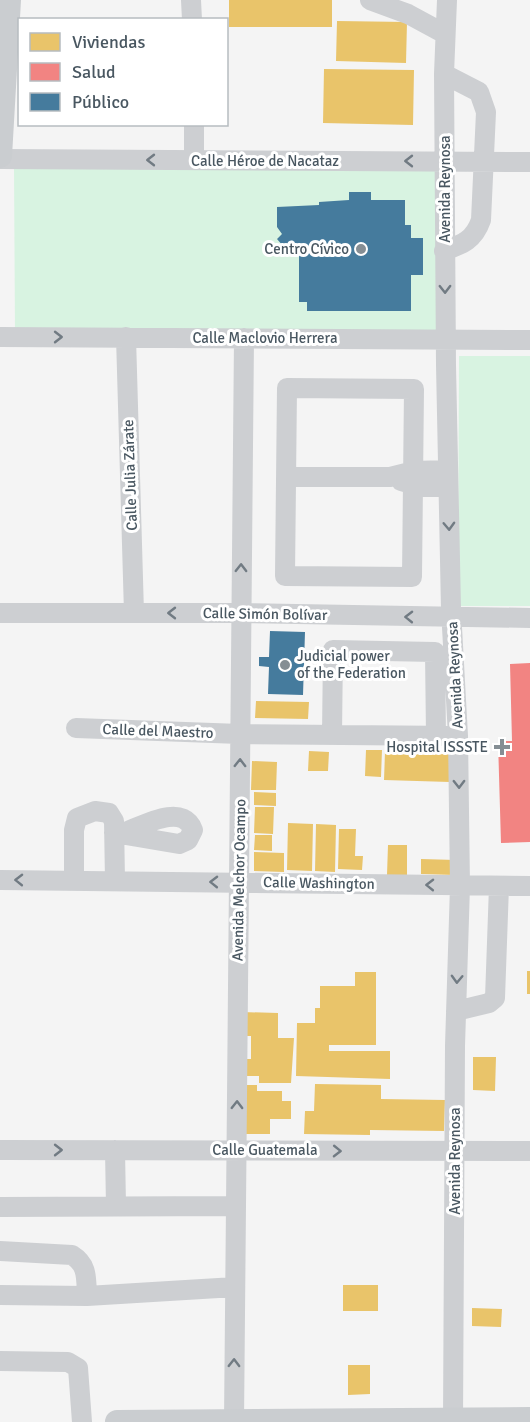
<svg xmlns="http://www.w3.org/2000/svg" width="530" height="1422" viewBox="0 0 530 1422" font-family="Signika,sans-serif">
  <style>
    .green { fill: #d8f3e1 }
    .homes { fill: #e9c46a }
    .health { fill: #f28482 }
    .public { fill: #457b9d }
    .lines { fill: none; stroke-linecap: round; stroke-linejoin: round }
    .minor { stroke: #cdcfd2; stroke-width: 20 }
    .major { stroke: #cacdd0; stroke-width: 24 }
    .oneway { stroke: #717b83 }
    .poi-dot { fill: #858e94; stroke: #fff; stroke-width: 2 }
    .labels { text-anchor: middle; dominant-baseline: central; stroke-width: 6; stroke-linejoin: round; paint-order: stroke }
    .street-label { font-size: 15px; fill: #495761; stroke: #fff }
    .poi-label { font-size: 15px; fill: #495761; stroke: #fff; text-anchor: end }
  </style>
  <rect width="100%" height="100%" fill="#f4f4f4"/>
  <path class="green" d="M438 167V330L15 332 14 169Z
    M459 356H530V606H458Z"/>
  <path class="homes" d="M229 0H332V27H229Z
    M337 21 407 22 406 63 336 61Z
    M324 69 414 70 413 125 323 123Z
    M256 701 309 702 308 719 255 718Z
    M366 750H382L381 777 365 776Z
    M309 751 329 752 328 771H308Z
    M385 752 451 754 450 782 384 780Z
    M252 761 277 762 276 790H251Z
    M254 792 276 793V806L254 805Z
    M255 807H274L273 834 254 833Z
    M288 823 313 824 312 871 287 870Z
    M316 824 336 825 335 872 315 871Z
    M339 829H356L355 856H363L362 870 338 869Z
    M255 835H272V851L254 850Z
    M388 845H407V875H387Z
    M254 852 284 853V872L254 871Z
    M421 859 456 860 455 875 421 874Z
    M527 971H530V994H527Z
    M355 972H376V1045H329V1051H390V1079L296 1076 297 1023H315V1008H320V986H355Z
    M242 1012 278 1013V1038H294L291 1083H259V1076H245L246 1059H251V1036H242Z
    M473 1057H496L495 1091 473 1090Z
    M315 1084 381 1085V1099L445 1100 444 1131 370 1130V1135L304 1134 305 1111H314Z
    M243 1085H257V1091H282V1101H291V1119H270V1134H243Z
    M343 1285H378V1311H343Z
    M472 1308 502 1309 501 1327 472 1326Z
    M348 1365H370V1394L348 1395Z"/>
  <path class="health" d="M530 663V842L501 843 498 741H512L510 664Z"/>
  <path class="public" d="M349 192H371V200H405V225H411V238H423V275H411V311H307V302H299V245L290 254 277 239 282 234 277 227V207L319 205V202L349 200Z
    M270 631 305 632 303 695 268 694 269 667 259 666V657H269Z"/>
  <g class="lines">
    <path class="minor" d="M191 0 192 20
      M370 0 408 14 445 34
      M447 0 444 74 446 365 451 609 458 736 460 886 455 1046 453 1422
      M444 74 479 92 486 112 481 220C474 240 463 244 444 251
      M194 124V160
      M0 159 530 162
      M0 337 530 340
      M126 337 134 613
      M287 388 414 389 412 577 285 576Z
      M286 477H390L414 471 448 470
      M401 481 421 487H448
      M0 613H241L530 618
      M76 728 240 734 458 736
      M332 735 333 650 435 652 436 736
      M114 833 179 844 188 840 193 830C183 802 142 826 123 833
      M0 880 530 886
      M74 880V830L77 818 95 811 109 813 114 821 115 881
      M456 1011 489 1003 495 998 499 886
      M0 1150 530 1151
      M115 1150 116 1206
      M0 1207 236 1206
      M0 1251 72 1255C88 1265 86 1278 87 1296
      M0 1295 87 1296 235 1287
      M0 1361 68 1362 78 1368 82 1422
      M234 1422 244 338"/>
    <path class="major" d="M0 156 9 0
      M117 1422 530 1419"/>
  </g>
  <defs><path id="oneway-chevron" d="M-2-3.5L2.5 0L-2 3.5" fill="none" stroke-width="1.6" stroke-linecap="round" stroke-linejoin="round" transform="scale(1.5)"/></defs>
  <g class="oneway">
    <use href="#oneway-chevron" transform="translate(151 160) rotate(-180)"/>
    <use href="#oneway-chevron" transform="translate(409 161) rotate(-180)"/>
    <use href="#oneway-chevron" transform="translate(445 289) rotate(89)"/>
    <use href="#oneway-chevron" transform="translate(58 337)"/>
    <use href="#oneway-chevron" transform="translate(449 526) rotate(88)"/>
    <use href="#oneway-chevron" transform="translate(241 568) rotate(-89)"/>
    <use href="#oneway-chevron" transform="translate(172 613) rotate(180)"/>
    <use href="#oneway-chevron" transform="translate(409 617) rotate(-179)"/>
    <use href="#oneway-chevron" transform="translate(240 763) rotate(-89)"/>
    <use href="#oneway-chevron" transform="translate(459 784) rotate(89)"/>
    <use href="#oneway-chevron" transform="translate(19 880) rotate(-179)"/>
    <use href="#oneway-chevron" transform="translate(214 882) rotate(-179)"/>
    <use href="#oneway-chevron" transform="translate(430 885) rotate(-179)"/>
    <use href="#oneway-chevron" transform="translate(457 979) rotate(92)"/>
    <use href="#oneway-chevron" transform="translate(237 1105) rotate(-89)"/>
    <use href="#oneway-chevron" transform="translate(58 1150)"/>
    <use href="#oneway-chevron" transform="translate(337 1151) rotate(1)"/>
    <use href="#oneway-chevron" transform="translate(234 1363) rotate(-89)"/>
  </g>
  <g class="poi-dot">
    <circle cx="361" cy="249" r="6"/>
    <circle cx="285" cy="665" r="6"/>
    <path d="M499 738h6v6h6v6h-6v6h-6v-6h-6v-6h6z"/>
  </g>
  <g class="labels">
    <g class="street-label">
      <text x="265" y="161">Calle Héroe de Nacataz</text>
      <text transform="translate(445 189) rotate(-90)">Avenida Reynosa</text>
      <text x="265" y="338">Calle Maclovio Herrera</text>
      <text transform="translate(130 475) rotate(-92)">Calle Julia Zárate</text>
      <text transform="translate(265 614) rotate(1)">Calle Simón Bolívar</text>
      <text transform="translate(455 675) rotate(-93)">Avenida Reynosa</text>
      <text transform="translate(158 731) rotate(2)">Calle del Maestro</text>
      <text transform="translate(239 880) rotate(-89)">Avenida Melchor Ocampo</text>
      <text transform="translate(319 883) rotate(1)">Calle Washington</text>
      <text x="265" y="1150">Calle Guatemala</text>
      <text transform="translate(455 1161) rotate(-90)">Avenida Reynosa</text>
    </g>
    <g class="poi-label">
      <text x="349" y="249">Centro Cívico</text>
      <text x="297" y="656" text-anchor="start">Judicial power<tspan x="297" dy="17">of the Federation</tspan></text>
      <text x="488" y="747">Hospital ISSSTE</text>
    </g>
  </g>
  <rect x="18" y="18" width="210" height="108" fill="#ffffff" stroke="#b6bcc0" stroke-width="1.5"/>
  <rect x="30" y="33" width="30" height="18" fill="#e9c46a" stroke="#b6bcc0" stroke-width="1.5"/>
  <text x="72" y="48" font-size="18" fill="#495761">Viviendas</text>
  <rect x="30" y="63" width="30" height="18" fill="#f28482" stroke="#b6bcc0" stroke-width="1.5"/>
  <text x="72" y="78" font-size="18" fill="#495761">Salud</text>
  <rect x="30" y="93" width="30" height="18" fill="#457b9d" stroke="#b6bcc0" stroke-width="1.5"/>
  <text x="72" y="108" font-size="18" fill="#495761">Público</text>
</svg>
